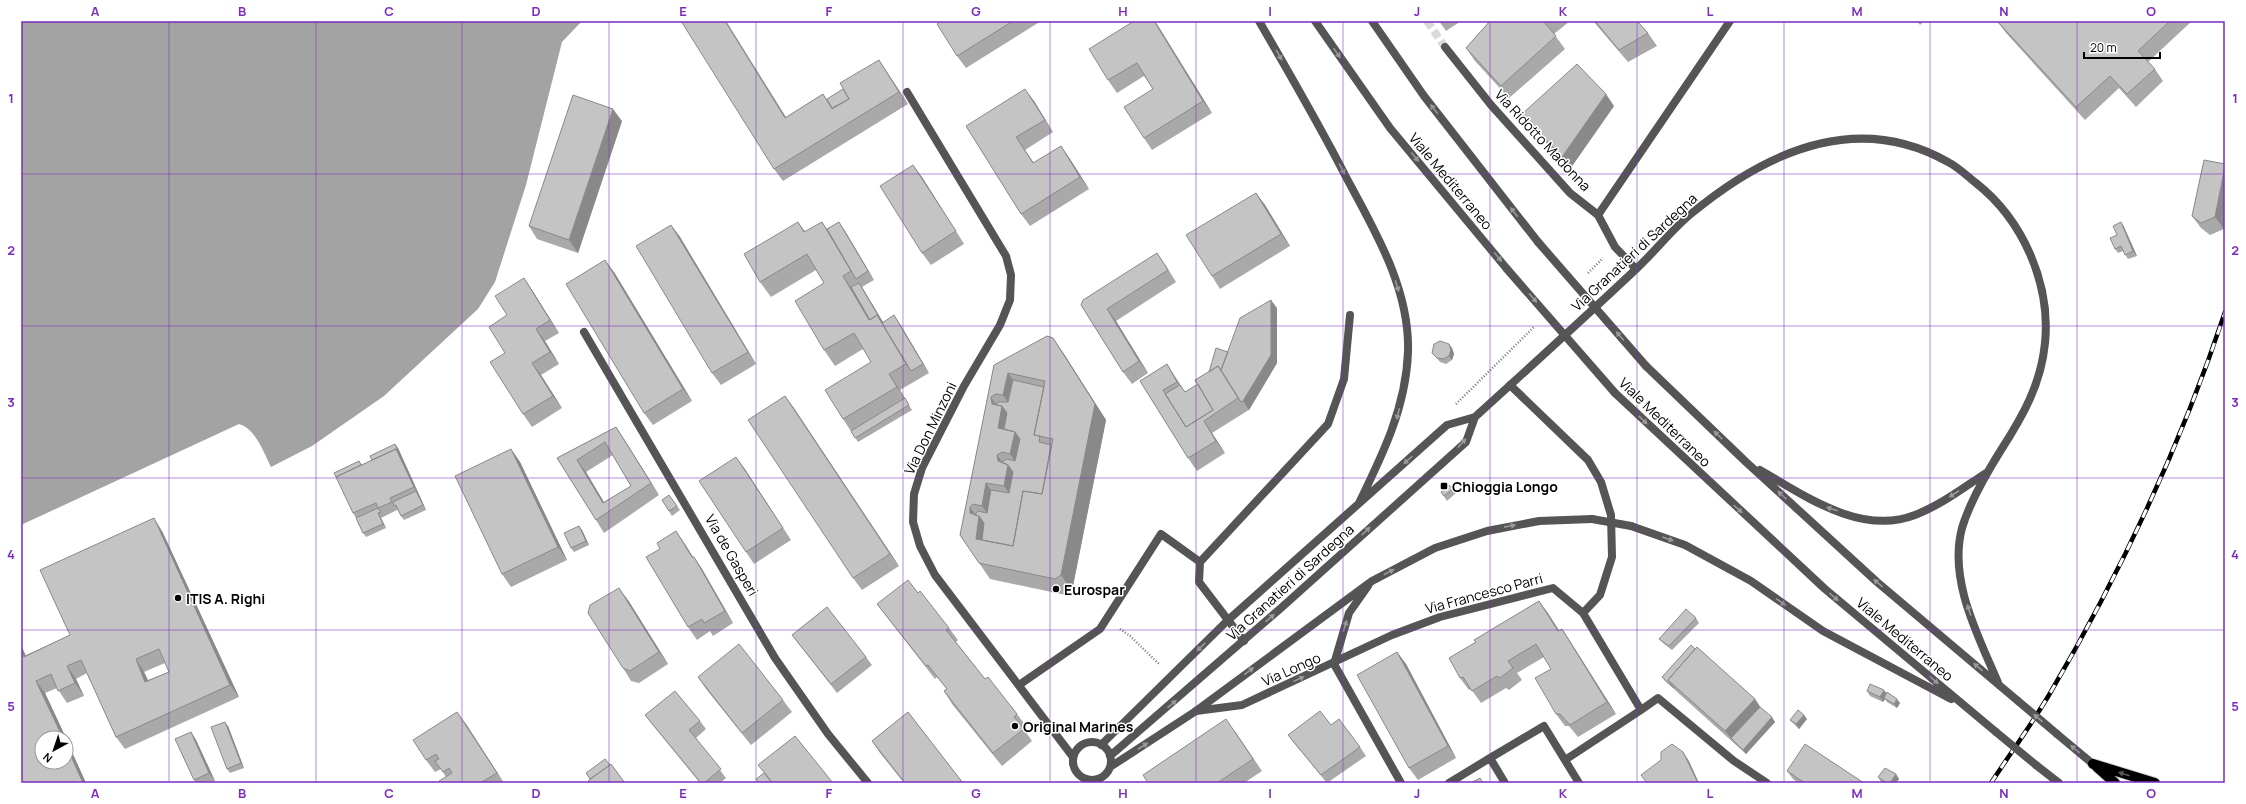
<svg xmlns="http://www.w3.org/2000/svg" width="2246" height="804" viewBox="0 0 2246 804" font-family="Manrope,sans-serif">
  <style>
    .water { fill: #a3a3a3 }
    .lines { fill: none; stroke-linecap: round; stroke-linejoin: round }
    .minor-tunnel { stroke: #d9d9d9; stroke-width: 8; stroke-dasharray: 8 4; stroke-linecap: butt }
    .primary-casing { stroke: #dbdbdb; stroke-width: 12 }
    .path { stroke: #777; stroke-width: 2.5; stroke-dasharray: 1 2; stroke-linecap: butt }
    .service { stroke: #555; stroke-width: 8 }
    .minor { stroke: #555; stroke-width: 8 }
    .tertiary { stroke: #555; stroke-width: 8 }
    .primary { stroke: #000; stroke-width: 10 }
    .rail-casing { stroke: #000; stroke-width: 4.5 }
    .rail { stroke: #fff; stroke-width: 3; stroke-dasharray: 9; stroke-linecap: butt }
    .tertiary-bridge { stroke: #555; stroke-width: 8 }
    .wall { fill: #a9a9a9; fill-rule: evenodd }
    .shaded-wall { fill: #898989 }
    .building { fill: #c4c4c4; stroke: #898989; fill-rule: evenodd }
    .oneway { fill: #999 }
    .oneway2 { fill: #595959 }
    .grid { fill: none; stroke: #7b2cbf; stroke-width: 1; stroke-opacity: 0.55 }
    .poi-dot { fill: #000; stroke: #fff; stroke-width: 1.5 }
    .labels { text-anchor: middle; dominant-baseline: central; stroke-width: 3; stroke-linejoin: round; paint-order: stroke }
    .street-label { font-size: 14px; fill: #000; stroke: #fff }
    .poi-label { font-size: 14px; font-weight: bold; fill: #000; stroke: #fff; text-anchor: start }
    .neatline { fill: none; stroke: #7b2cbf; stroke-width: 1.5 }
    .grid-label { font-size: 13px; text-anchor: middle; font-weight: bold; fill: #7b2cbf }
  </style>
  <rect width="100%" height="100%" fill="#fff"/>
  <path class="water" d="M21 21H582L562 42 526 185 495 282 478 309 384 396 312 446 271 467C264 453 256 429 239 424L21 525Z"/>
  <g class="lines">
    <path class="minor-tunnel" d="M1427 21 1445 47"/>
    <defs>
      <path id="primary" d="M2093 764 2155 783
        M2097 767 2115 783"/>
    </defs>
    <use href="#primary" class="primary-casing"/>
    <path class="path" d="M1588 273 1603 258
      M1456 404 1535 326
      M1120 629 1130 636 1159 664"/>
    <path class="service" d="M1244 641 1199 582 1200 562 1328 424 1344 379 1350 315
      M1019 685 1100 629 1161 534 1200 562"/>
    <path class="minor" d="M1445 47 1491 105 1570 193 1598 215 1615 247 1636 269
      M907 92 1006 256 1011 275 1010 300 1000 325 964 386 922 468 914 494 913 522 920 546 935 575 1073 757V763
      M1598 215 1730 21
      M584 332 775 658 828 734 868 783
      M1510 385 1588 460 1601 482 1611 515 1612 557 1600 595 1583 613
      M1334 664 1401 783
      M1196 711 1242 705 1392 635 1440 617 1553 588 1583 613 1641 710 1658 698 1734 761 1767 783
      M1490 758 1544 726 1579 783
      M1565 760 1641 710
      M1449 783 1490 758 1505 783"/>
    <path class="tertiary" d="M1259 21C1289 73 1319 124 1346 177 1375 231 1410 289 1408 352 1406 407 1383 454 1359 503
      M1315 21 1390 128 1507 269
      M1372 21 1424 96 1538 242
      M1646 366 1746 462 1877 582 2018 701
      M1615 393 1825 589 1996 732
      M1760 470C1805 496 1861 536 1915 515 1941 505 1963 488 1986 473
      M1631 526 1685 545 1751 581 1823 631 1951 699
      M1334 664 1349 613 1368 586
      M2057 734 2093 764
      M1073 761a19 19 0 1 1 38 0a19 19 0 1 1-38 0Z
      M1101 745 1227 621 1447 425 1475 417C1528 369 1582 320 1634 271 1654 253 1671 230 1692 213 1766 152 1856 110 1948 162 1958 167 1967 176 1976 183 2023 220 2051 284 2045 343 2041 384 2023 416 2001 450 1986 474 1970 501 1962 528 1948 581 1979 637 1999 685
      M1110 756 1281 608 1466 442 1475 417
      M2036 765 2059 783
      M1110 767 1196 711 1372 581 1435 548 1487 531 1539 521 1592 519"/>
    <use href="#primary" class="primary"/>
    <defs>
      <path id="rail" d="M1991 783C2010 754 2031 725 2049 695 2120 574 2181 445 2225 312"/>
    </defs>
    <use href="#rail" class="rail-casing"/>
    <use href="#rail" class="rail"/>
    <path class="tertiary-bridge" d="M1538 242 1646 366
      M1507 269 1615 393
      M1592 519 1631 526
      M2018 701 2057 734
      M1996 732 2036 765"/>
  </g>
  <path class="wall" d="M941 21H1041L966 68 957 56Z
    M1134 21H1154L1212 113 1152 150 1144 138 1153 89 1144 76 1117 93 1108 80Z
    M1439 21H1461L1446 31Z
    M1490 21H1570L1554 34 1565 49 1509 98 1475 61 1466 48Z
    M1593 21H1637L1648 33 1657 46 1628 62Z
    M1917 21H1924L1920 25Z
    M1997 21H2192L2148 62 2155 69 2163 81 2136 107 2119 88 2085 120 2006 33Z
    M879 60 887 72 908 104 783 181 774 169 786 117 823 94 830 104 843 89Z
    M1034 101 1053 132 1025 150 1034 163 1061 146 1070 159 1089 189 1030 226 1021 214 966 126Z
    M1614 106 1570 169 1531 127 1522 114Z
    M622 121 578 253 537 239 529 226Z
    M2204 160 2224 229 2210 235 2201 228 2192 216Z
    M922 177 964 244 931 265 922 253Z
    M1256 193 1265 205 1290 246 1220 289 1212 276Z
    M822 222 827 229 839 222 845 231 874 280 862 287 883 322 900 324 929 373 900 390 912 410 858 442 843 419 871 362 863 349 835 366 824 350V283L816 270 771 297 760 282 800 225 806 232Z
    M2121 222 2124 227 2137 256 2128 259 2123 251 2118 253 2115 249 2117 235Z
    M671 225 680 237 756 364 721 385 712 373Z
    M1157 253 1176 282 1116 321 1148 373 1132 384 1123 372 1081 305Z
    M614 272 692 401 653 425 644 413Z
    M524 278 532 290 559 333 545 341 559 364 541 375 562 408 532 427 523 414 505 353 507 315Z
    M1277 308V363L1249 410 1247 411 1212 433 1225 453 1197 471 1188 458 1140 381 1167 364 1185 392 1198 384 1228 352Z
    M1053 338 1064 354 1106 420 1072 591 1066 595 990 579 960 535 994 365Z
    M1452 348 1454 354 1452 360 1446 364 1440 362 1432 353Z
    M785 396 899 566 862 590 853 578Z
    M616 427 624 439 659 495 604 533 596 520 557 458ZM613 455 631 486 604 502 586 472Z
    M398 448 426 510 404 520 401 516 399 510H397L381 518 386 528 366 537 363 533 356 518 353 513 359 461 362 465Z
    M511 449 520 462 567 560 511 587 502 574Z
    M736 457 791 540 754 564 746 552Z
    M1453 489 1456 493 1447 501 1441 492Z
    M669 495 680 510 672 516 662 500Z
    M582 530 589 545 574 552 571 548Z
    M162 531 239 697 125 749 116 737 87 673 76 679 84 696 67 703 57 688 45 693 66 738H42L66 762V739L86 783H21L26 655 70 635ZM165 663 169 672 148 680 144 672Z
    M685 544 693 557H694L702 569 733 623 713 636 710 631 697 640 688 627Z
    M918 593 949 628 958 640 956 642 985 679 1017 714 1026 726 1023 728 1032 741 1002 766 952 704 944 691 947 689 937 677 935 679 886 616 877 604Z
    M628 600 668 664 639 683 631 681 623 668Z
    M1539 601 1559 631 1562 629 1570 641 1616 714 1578 737 1569 726H1565L1556 714 1551 669 1544 657 1517 673 1522 680 1509 690 1506 688 1481 703 1471 689 1469 690 1460 678 1476 642Z
    M1696 618 1699 623 1672 650 1663 643 1659 639Z
    M792 635 866 657 872 665 837 693 798 643Z
    M1397 652 1406 664 1456 758 1418 780 1409 768Z
    M698 677 783 700 792 712 751 745 706 689Z
    M1662 677 1755 699 1760 707 1775 722 1746 754 1665 681Z
    M1867 691 1886 693 1900 703 1897 708 1887 702 1885 699 1883 702 1870 696Z
    M908 712 963 783H904L880 753 872 741Z
    M645 715 700 721 706 729 696 738 726 778 720 783H700L651 723Z
    M1807 719 1799 729 1790 720Z
    M466 724 504 783H441L446 777 441 769 435 772 426 760Z
    M1331 725 1360 747 1366 756 1327 783 1294 743 1288 735Z
    M228 726 244 768 230 773 227 769Z
    M1235 731 1262 771 1244 783H1148Z
    M191 732 196 740 215 781 211 783H196L194 780Z
    M1787 771 1864 783H1798L1793 779Z
    M1896 774 1899 779 1896 783H1883L1881 782 1878 777Z"/>
  <path class="shaded-wall" d="M725 21H726L794 130 785 118Z
    M1154 21 1157 24 1212 113 1203 101Z
    M879 60 887 72 908 104 899 92Z
    M1025 89 1034 101 1053 132 1045 120Z
    M1606 94 1614 106 1570 169 1562 157Z
    M613 109 622 121 578 253 569 240Z
    M1016 137 1025 150 1042 176 1033 163Z
    M1061 146 1070 159 1089 189 1080 177Z
    M913 165 922 177 964 244 956 231Z
    M2225 166V223L2224 229 2215 217Z
    M1256 193 1265 205 1290 246 1281 234Z
    M839 222 845 231 874 280 868 271Z
    M2121 222 2124 227 2137 256 2133 251Z
    M671 225 680 237 756 364 748 352Z
    M1157 253 1166 266 1176 282 1168 270Z
    M605 260 614 272 692 401 683 389Z
    M843 276 854 292 877 331 869 320Z
    M524 278 532 290 559 333 550 320Z
    M859 283 862 287 912 371H911L906 364 877 315Z
    M1271 300 1277 308V363L1249 410 1243 401Z
    M1107 309 1116 321 1148 373 1139 361Z
    M894 315 900 324 929 373 923 364Z
    M536 329 545 341 559 364 550 352Z
    M1053 338 1064 354 1106 420 1072 591 1061 575Z
    M1449 344 1452 348 1454 354 1452 360 1449 356Z
    M532 363 541 375 562 408 553 396Z
    M1167 364 1175 377 1191 401 1177 382Z
    M1008 373 1019 388 1014 411 1003 395Z
    M889 374 900 390 908 403 897 387Z
    M785 396 794 408 899 566 890 554Z
    M991 397 1001 412 1002 406 1013 422 1010 437 998 428Z
    M1204 421 1212 433 1225 453 1216 441Z
    M616 427 624 439 659 495 651 483Z
    M1015 432 1026 448 1021 470 1010 454Z
    M395 444 398 448 426 510 423 505 414 487 396 449Z
    M511 449 520 462 567 560 558 547Z
    M997 455 1007 469 1008 465 1019 480 1015 502 1004 486 998 461Z
    M736 457 745 469 791 540 783 528Z
    M577 460 586 472 609 511 603 503Z
    M986 483 997 499 993 521 982 506Z
    M970 507 979 520V516L990 532 988 547 976 539 970 513Z
    M378 513 381 518 386 528 383 524Z
    M154 518 162 531 239 697 230 685Z
    M579 526 582 530 589 545 586 541Z
    M676 531 685 544 700 569 692 557Z
    M694 557 702 569 733 623 725 611Z
    M619 588 628 600 668 664 659 652Z
    M1539 601 1548 613 1567 643 1558 631Z
    M1562 629 1570 641 1616 714 1607 702Z
    M21 645 32 669 24 657 21 651Z
    M1397 652 1406 664 1456 758 1448 746Z
    M136 659 144 672 154 694 145 682Z
    M67 666 76 679 84 696 75 683Z
    M36 681 45 693 66 738H63Z
    M1884 690 1887 694 1884 698 1885 699 1883 702 1880 697Z
    M1755 699 1763 711 1731 738 1725 731Z
    M1897 699 1900 703 1897 708 1894 704Z
    M457 712 466 724 504 783 497 773Z
    M1804 715 1807 719 1799 729 1796 724Z
    M1772 717 1775 722 1746 754 1743 750Z
    M225 722 228 726 244 768 241 763Z
    M191 732 196 740 215 781 209 773Z
    M66 739 86 783H83L66 745Z
    M1683 752 1689 761 1699 783H1698Z
    M1896 774 1899 779 1896 783H1890Z"/>
  <path class="building" d="M681 21H725L785 118 823 94 832 109 849 99 840 83 879 60 899 92 774 169Z
    M941 21H1013L957 56 937 24Z
    M1134 21H1154L1203 101 1144 138 1124 107 1153 89 1137 63 1108 80 1089 49Z
    M1490 21H1546L1544 22 1556 36 1501 86 1466 48Z
    M1595 21H1637L1648 33 1619 50Z
    M1997 21H2170L2138 51 2155 69 2127 94 2110 76 2076 107Z
    M1577 64 1606 94 1562 157 1522 114Z
    M843 89 849 99 832 108 827 99Z
    M1025 89 1045 120 1016 137 1033 163 1061 146 1080 177 1021 214 966 126Z
    M573 95 613 109 569 240 529 226Z
    M2204 160 2225 164V166L2215 217 2201 223 2192 216Z
    M913 165 956 231 922 253 880 186Z
    M1256 193 1281 234 1212 276 1186 235Z
    M798 222 804 232 822 222 851 271 843 276 869 320 877 315 906 364 889 374 897 387 843 419 825 390 871 362 854 333 824 350 795 301 824 283 807 254 760 282 744 254Z
    M839 222 868 271 856 279 827 229Z
    M2121 222 2133 251 2125 255 2121 246 2115 249 2110 238 2117 235 2113 226Z
    M671 225 748 352 712 373 636 246Z
    M1157 253 1168 270 1107 309 1139 361 1123 372 1081 305 1083 300Z
    M605 260 683 389 644 413 566 284Z
    M524 278 550 320 536 329 550 352 532 363 553 396 523 414 490 362 505 353 489 327 507 315 495 296Z
    M859 283 882 322V323L877 315 870 320 851 287Z
    M1271 300V355L1243 401 1241 402 1221 370 1240 318Z
    M894 315 923 364 911 371 882 323Z
    M1047 336 1053 338 1095 404 1061 575 1055 579 979 563 960 535 994 365ZM1008 373 1045 381 1034 435 1053 439 1042 494 1023 491 1013 546 976 539 979 516 970 513V507L973 504 982 506 986 483 1004 486 1008 465 998 461 997 455 1002 452 1010 454 1015 432 998 428 1002 406 992 404 991 397 996 394 1003 395Z
    M1440 341 1449 344 1451 350 1449 356 1443 359 1437 358 1432 353 1434 344Z
    M1216 348 1228 352 1221 370 1218 366 1209 372Z
    M1167 364 1177 382 1163 390 1186 427 1213 410 1195 380 1218 366 1238 398 1204 421 1216 441 1188 458 1140 381Z
    M1013 380 1044 387 1034 435 1040 436 1039 442 1051 445 1042 494 1023 491 1013 546 982 540 984 523 979 516 975 515 978 511 987 513 991 490 1009 493 1013 472 1008 465 1002 462 1007 459 1015 461 1020 439 1015 432 1004 429 1007 413 1002 406 996 405 998 402H1008Z
    M1198 384 1213 410 1186 427 1165 394 1180 385 1185 392Z
    M785 396 890 554 853 578 748 420Z
    M905 398 909 405 855 438 851 431Z
    M616 427 651 483 596 520 557 458ZM605 442 631 486 603 503 577 460Z
    M395 444 399 453 396 449 372 460 370 456Z
    M396 449 414 487 390 498 392 502 378 508 376 503 353 513 336 477Z
    M511 449 558 547 502 574 455 476Z
    M736 457 783 528 746 552 699 481Z
    M359 461 361 465 336 477 334 473Z
    M1449 485 1453 489 1444 496 1441 492Z
    M416 491 423 505 401 516 396 505 394 506 393 502Z
    M669 495 677 506 669 511 662 500Z
    M378 508 381 512 378 513 383 524 363 533 356 518Z
    M154 518 230 685 116 737 81 660 67 666 75 683 58 691 51 674 36 681 63 738H42V762H66V745L83 783H21V651L24 657 70 635 40 570ZM159 649 169 672 145 682 136 659Z
    M579 526 586 541 571 548 564 533Z
    M676 531 692 557H694L725 611 704 623 702 619 688 627 646 557 660 549 657 543Z
    M908 580 918 593 920 591 949 628 946 630 985 679 988 677 1017 714 1014 717 1024 729 993 753 944 691 947 689 928 665 926 666 877 604Z
    M619 588 659 652 630 671 623 668 588 613 590 605Z
    M1539 601 1558 631 1562 629 1607 702 1570 725 1560 714H1556L1535 678 1551 669 1536 644 1508 661 1513 668 1500 678 1497 676 1472 691 1463 677 1460 678 1449 658 1476 642 1474 640Z
    M827 607 866 657 831 684 792 635Z
    M1686 609 1696 618 1669 646 1659 639Z
    M739 644 783 700 742 733 698 677Z
    M1691 645 1695 649 1668 680 1674 688 1662 677Z
    M1697 647 1755 699 1725 731 1668 680Z
    M1397 652 1448 746 1409 768 1357 675Z
    M1870 684 1884 690 1880 697 1867 691Z
    M675 691 700 721 689 730 721 769 704 783H701L645 715Z
    M1887 692 1897 699 1894 704 1884 698Z
    M1760 707 1772 717 1743 750 1731 738Z
    M1798 710 1804 715 1796 724 1790 720Z
    M1320 711 1331 725 1339 719 1360 747 1321 775 1288 735Z
    M457 712 497 773 480 783H441L439 781 452 773 449 768 443 772 435 761 439 759 436 754 426 760 413 740Z
    M908 712 963 783H905L872 741Z
    M1226 719 1253 759 1217 783H1148L1143 775Z
    M225 722 241 763 227 769 211 727Z
    M191 732 209 773 194 780 175 739Z
    M795 736 833 783H773L758 765Z
    M1672 744 1683 752 1698 783H1647L1641 775 1661 760V752Z
    M1805 744 1864 783H1805L1787 771Z
    M605 759 610 765 590 779 586 773Z
    M611 764 625 783H590L588 781Z
    M1885 768 1896 774 1890 783H1887L1878 777Z
    M764 773 772 783H759L756 779Z
    M1480 778 1483 783H1471Z"/>
  <defs><path id="oneway-solid" d="M-6-.8H1V-3.2L6.5 0L1 3.2V.8H-6Z"/></defs>
  <g class="oneway">
    <use href="#oneway-solid" transform="translate(1337 53) rotate(54)"/>
    <use href="#oneway-solid" transform="translate(1279 55) rotate(60)"/>
    <use href="#oneway-solid" transform="translate(1434 109) rotate(-128)"/>
    <use href="#oneway-solid" transform="translate(1415 157) rotate(50)"/>
    <use href="#oneway-solid" transform="translate(1342 169) rotate(62)"/>
    <use href="#oneway-solid" transform="translate(1514 212) rotate(-128)"/>
    <use href="#oneway-solid" transform="translate(1498 257) rotate(50)"/>
    <use href="#oneway-solid" transform="translate(1397 286) rotate(73)"/>
    <use href="#oneway-solid" transform="translate(1533 298) rotate(49)"/>
    <use href="#oneway-solid" transform="translate(1620 336) rotate(-131)"/>
    <use href="#oneway-solid" transform="translate(1398 414) rotate(104)"/>
    <use href="#oneway-solid" transform="translate(1643 420) rotate(44)"/>
    <use href="#oneway-solid" transform="translate(1718 435) rotate(-136)"/>
    <use href="#oneway-solid" transform="translate(1462 443) rotate(-48)"/>
    <use href="#oneway-solid" transform="translate(1408 460) rotate(138)"/>
    <use href="#oneway-solid" transform="translate(1954 494) rotate(147)"/>
    <use href="#oneway-solid" transform="translate(1782 495) rotate(-137)"/>
    <use href="#oneway-solid" transform="translate(1738 509) rotate(42)"/>
    <use href="#oneway-solid" transform="translate(1832 509) rotate(-163)"/>
    <use href="#oneway-solid" transform="translate(1510 526) rotate(-11)"/>
    <use href="#oneway-solid" transform="translate(1366 531) rotate(-43)"/>
    <use href="#oneway-solid" transform="translate(1668 539) rotate(19)"/>
    <use href="#oneway-solid" transform="translate(1389 572) rotate(-28)"/>
    <use href="#oneway-solid" transform="translate(1878 583) rotate(-139)"/>
    <use href="#oneway-solid" transform="translate(1834 597) rotate(40)"/>
    <use href="#oneway-solid" transform="translate(1781 602) rotate(35)"/>
    <use href="#oneway-solid" transform="translate(1969 610) rotate(-108)"/>
    <use href="#oneway-solid" transform="translate(1270 618) rotate(-41)"/>
    <use href="#oneway-solid" transform="translate(1345 626) rotate(-73)"/>
    <use href="#oneway-solid" transform="translate(1201 647) rotate(136)"/>
    <use href="#oneway-solid" transform="translate(1978 667) rotate(-140)"/>
    <use href="#oneway-solid" transform="translate(1249 671) rotate(-37)"/>
    <use href="#oneway-solid" transform="translate(1299 679) rotate(-24)"/>
    <use href="#oneway-solid" transform="translate(1934 680) rotate(40)"/>
    <use href="#oneway-solid" transform="translate(1172 704) rotate(-41)"/>
    <use href="#oneway-solid" transform="translate(2038 718) rotate(-140)"/>
    <use href="#oneway-solid" transform="translate(1143 746) rotate(-33)"/>
    <use href="#oneway-solid" transform="translate(2075 749) rotate(-140)"/>
  </g>
  <use class="oneway2" href="#oneway-solid" transform="translate(2124 774) rotate(-163)"/>
  <path class="grid" d="M169 21V783M316 21V783M462 21V783M609 21V783M756 21V783M903 21V783M1050 21V783M1196 21V783M1343 21V783M1490 21V783M1637 21V783M1784 21V783M1930 21V783M2077 21V783M21 174H2225M21 326H2225M21 478H2225M21 630H2225"/>
  <g class="poi-dot">
    <rect x="1440" y="482" width="8" height="8" rx="2"/>
    <circle cx="1056" cy="589" r="4"/>
    <circle cx="178" cy="598" r="4"/>
    <circle cx="1015" cy="726" r="4"/>
  </g>
  <g class="labels">
    <g class="street-label">
      <text transform="translate(1543 140) rotate(47)">Via Ridotto Madonna</text>
      <text transform="translate(1451 181) rotate(50)">Viale Mediterraneo</text>
      <text transform="translate(1634 252) rotate(-43)">Via Granatieri di Sardegna</text>
      <text transform="translate(1665 422) rotate(44)">Viale Mediterraneo</text>
      <text transform="translate(930 428) rotate(-64)">Via Don Minzoni</text>
      <text transform="translate(732 555) rotate(60)">Via de Gasperi</text>
      <text transform="translate(1290 582) rotate(-42)">Via Granatieri di Sardegna</text>
      <text transform="translate(1484 593) rotate(-15)">Via Francesco Parri</text>
      <text transform="translate(1905 639) rotate(40)">Viale Mediterraneo</text>
      <text transform="translate(1291 669) rotate(-24)">Via Longo</text>
    </g>
    <g class="poi-label">
      <text x="1452" y="486">Chioggia Longo</text>
      <text x="1064" y="589">Eurospar</text>
      <text x="186" y="598">ITIS A. Righi</text>
      <text x="1023" y="726">Original Marines</text>
    </g>
  </g>
  <rect width="2246" height="804" fill="none" stroke="#ffffff" stroke-width="44"/>
  <g transform="translate(54 750) rotate(220)"><circle r="19" fill="#ffffff" stroke="#999999"/>
  <path d="M0-3L7 15L0 10L-7 15Z" fill="#000000"/>
  <text y="-6" font-size="11" font-weight="bold" text-anchor="middle" fill="#000000">N</text>
  </g>
  <path d="M2084 52v6h76v-6" fill="none" stroke="#000000" stroke-width="2"/>
  <text x="2090" y="52" font-size="12" fill="#000000" stroke="#ffffff" stroke-width="3" paint-order="stroke">20 m</text>
  <rect x="22" y="22" width="2202" height="760" class="neatline"/>
  <g class="grid-label">
    <text x="95" y="16">A</text>
    <text x="242" y="16">B</text>
    <text x="389" y="16">C</text>
    <text x="536" y="16">D</text>
    <text x="683" y="16">E</text>
    <text x="829" y="16">F</text>
    <text x="976" y="16">G</text>
    <text x="1123" y="16">H</text>
    <text x="1270" y="16">I</text>
    <text x="1417" y="16">J</text>
    <text x="1563" y="16">K</text>
    <text x="1710" y="16">L</text>
    <text x="1857" y="16">M</text>
    <text x="2004" y="16">N</text>
    <text x="2151" y="16">O</text>
    <text x="11" y="103">1</text>
    <text x="2235" y="103">1</text>
    <text x="11" y="255">2</text>
    <text x="2235" y="255">2</text>
    <text x="11" y="407">3</text>
    <text x="2235" y="407">3</text>
    <text x="11" y="559">4</text>
    <text x="2235" y="559">4</text>
    <text x="11" y="711">5</text>
    <text x="2235" y="711">5</text>
    <text x="95" y="798">A</text>
    <text x="242" y="798">B</text>
    <text x="389" y="798">C</text>
    <text x="536" y="798">D</text>
    <text x="683" y="798">E</text>
    <text x="829" y="798">F</text>
    <text x="976" y="798">G</text>
    <text x="1123" y="798">H</text>
    <text x="1270" y="798">I</text>
    <text x="1417" y="798">J</text>
    <text x="1563" y="798">K</text>
    <text x="1710" y="798">L</text>
    <text x="1857" y="798">M</text>
    <text x="2004" y="798">N</text>
    <text x="2151" y="798">O</text>
  </g>
</svg>
